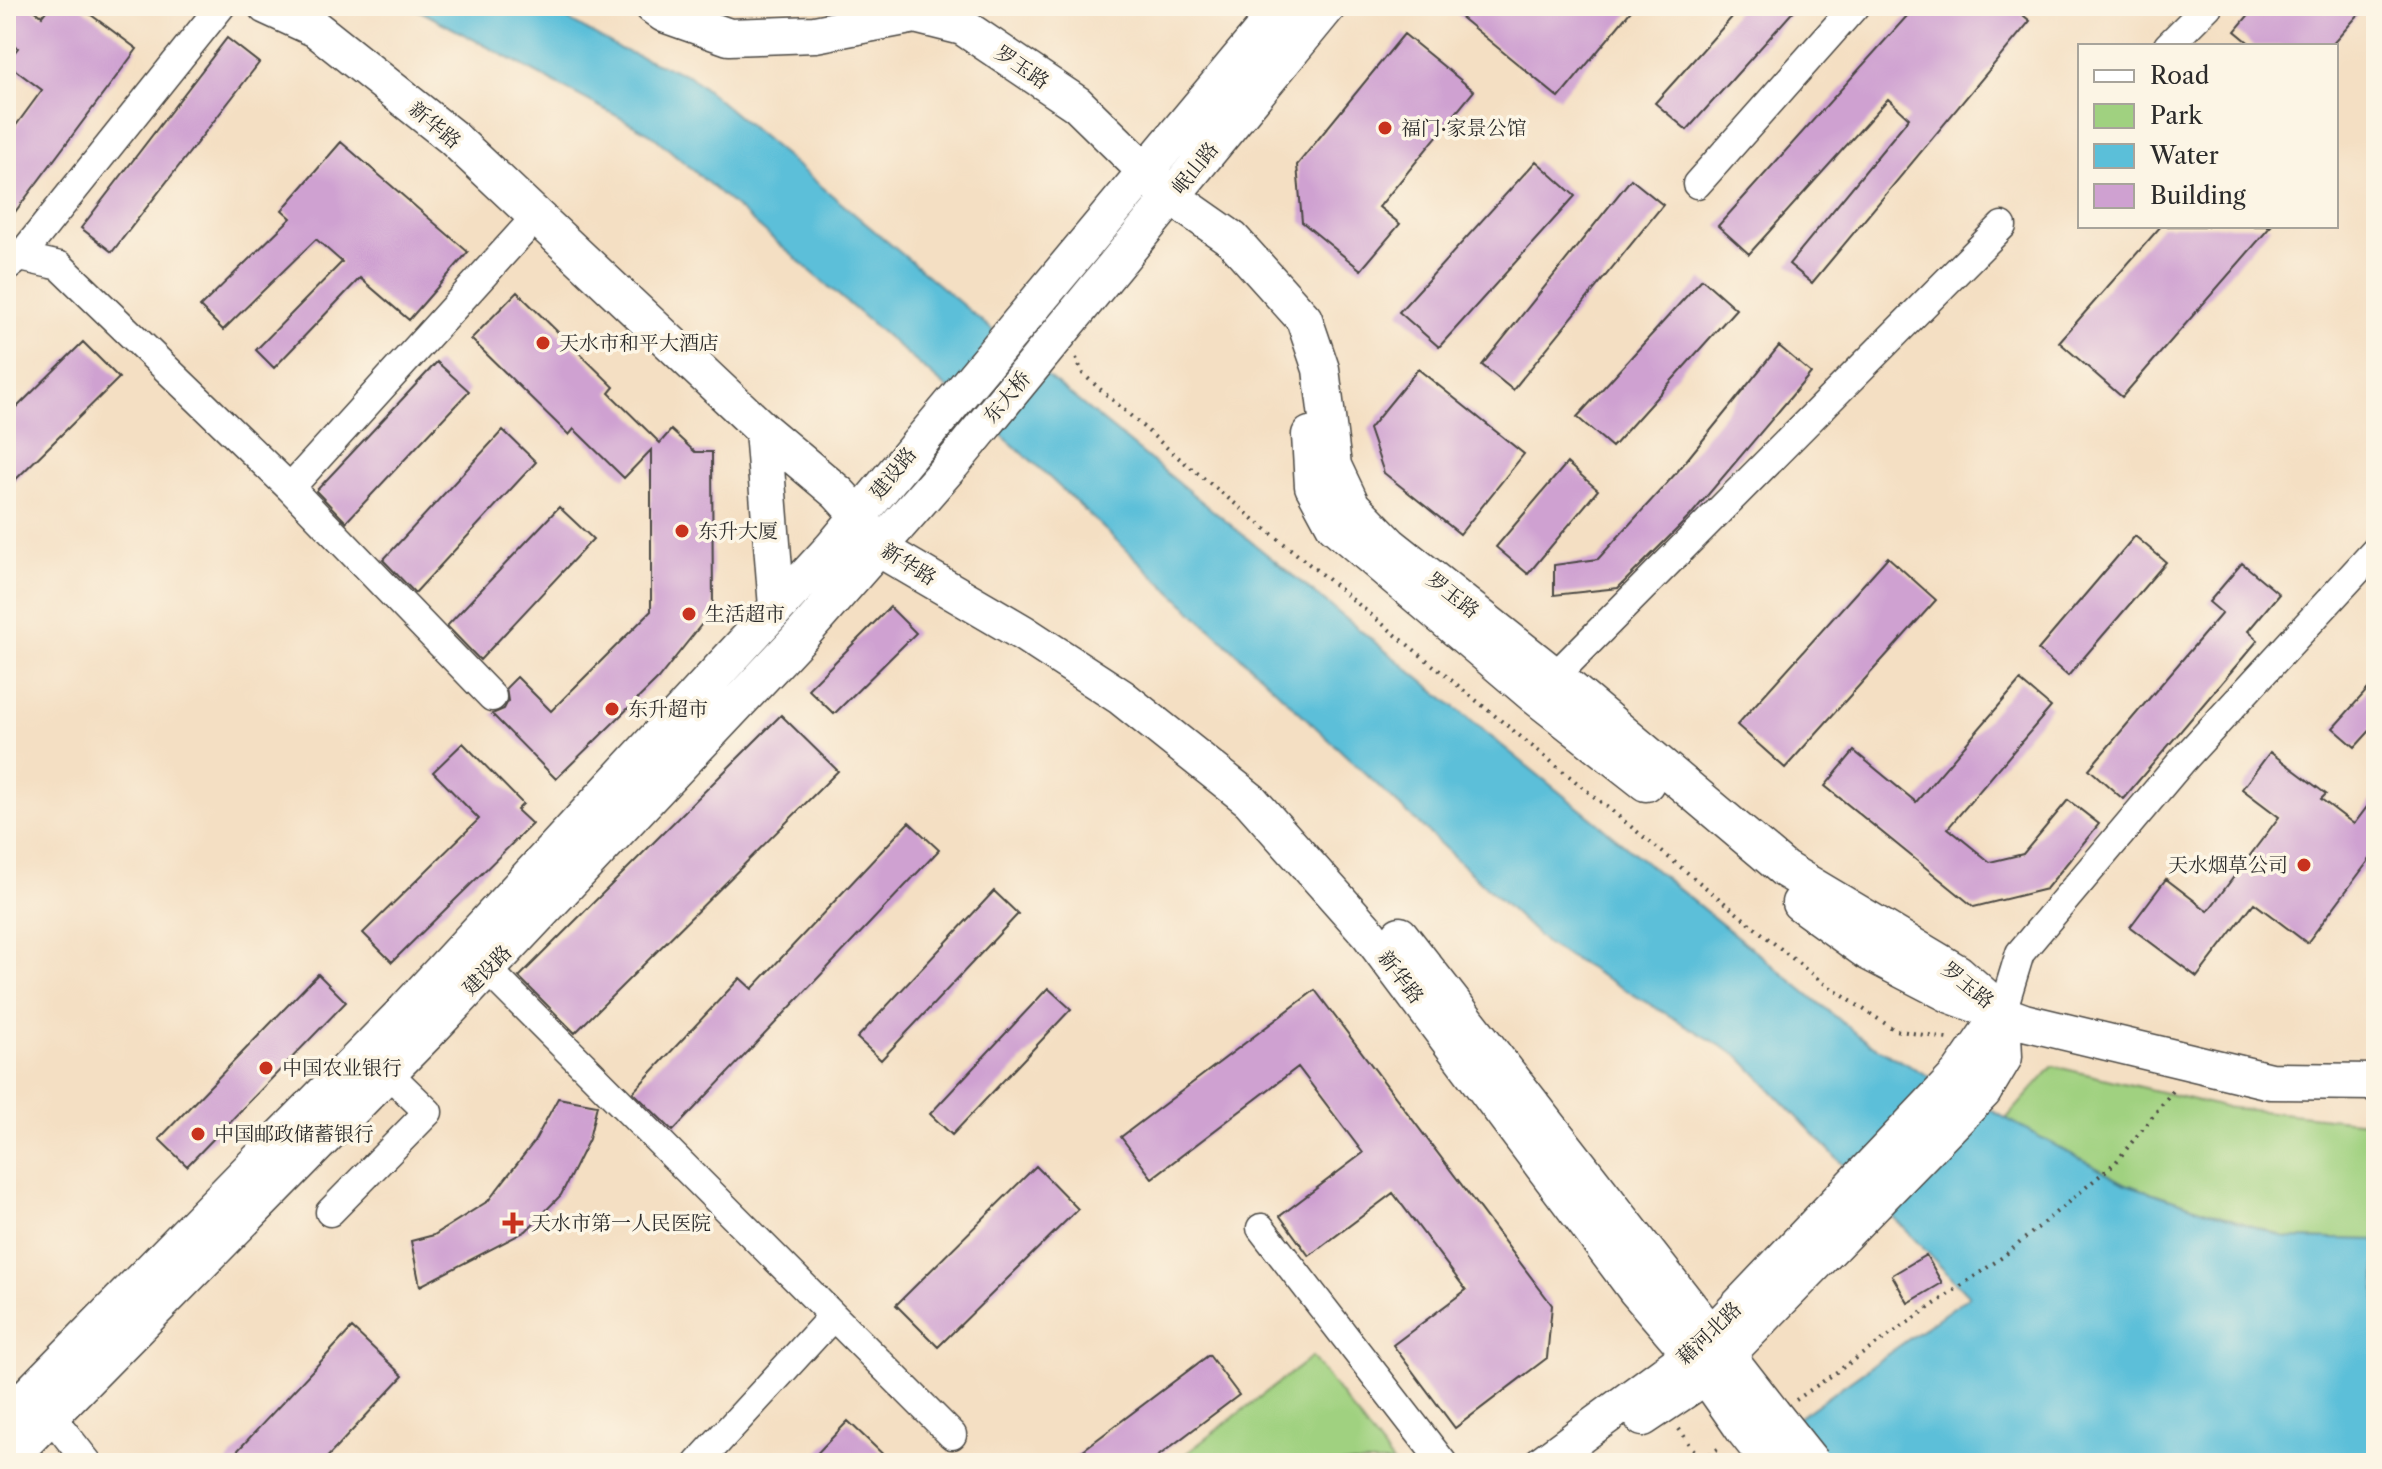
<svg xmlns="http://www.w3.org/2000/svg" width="2382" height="1469" viewBox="0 0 2382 1469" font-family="'Libre Caslon Text','Noto Serif SC',serif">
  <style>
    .green { fill: #a0d180; stroke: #667e56; stroke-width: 2 }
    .water { fill: #5bbfd9; stroke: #437582; stroke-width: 2 }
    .building { fill: #cfa1d1 }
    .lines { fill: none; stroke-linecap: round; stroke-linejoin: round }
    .minor-casing { stroke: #494642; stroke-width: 31 }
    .major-casing { stroke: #494642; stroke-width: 39 }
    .path { stroke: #494642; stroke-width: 4; stroke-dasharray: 2 6; stroke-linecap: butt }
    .minor { stroke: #fff; stroke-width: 28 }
    .major { stroke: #fff; stroke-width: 36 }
    .major-bridge-casing { stroke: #494642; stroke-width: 39; stroke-linecap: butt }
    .major-bridge { stroke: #fff; stroke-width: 36 }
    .poi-dot { fill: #c8321e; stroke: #fcf5e5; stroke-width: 3 }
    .labels { text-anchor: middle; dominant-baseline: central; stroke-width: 7; stroke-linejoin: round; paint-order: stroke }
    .street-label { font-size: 20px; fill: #2b2b2b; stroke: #fcf5e5 }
    .poi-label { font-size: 20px; fill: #2b2b2b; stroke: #fcf5e5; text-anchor: start }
  </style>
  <rect width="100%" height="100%" fill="#fcf5e5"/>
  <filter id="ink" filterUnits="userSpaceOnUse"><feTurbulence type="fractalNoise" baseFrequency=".0125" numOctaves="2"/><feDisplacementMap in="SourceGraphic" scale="16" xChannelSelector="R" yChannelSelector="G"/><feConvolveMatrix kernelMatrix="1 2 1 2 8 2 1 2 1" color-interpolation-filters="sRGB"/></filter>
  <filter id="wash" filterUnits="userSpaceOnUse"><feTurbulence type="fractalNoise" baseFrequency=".006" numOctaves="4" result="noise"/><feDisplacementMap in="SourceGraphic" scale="32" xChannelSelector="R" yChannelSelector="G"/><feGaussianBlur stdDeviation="1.8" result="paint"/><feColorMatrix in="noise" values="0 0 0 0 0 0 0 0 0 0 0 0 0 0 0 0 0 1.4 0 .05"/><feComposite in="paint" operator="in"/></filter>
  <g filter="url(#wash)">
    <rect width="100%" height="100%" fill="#f4dfc3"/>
    <path class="green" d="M2053 1066 2223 1107 2376 1123V1240L2288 1238 2126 1184 2006 1119Z
      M1312 1357 1393 1463H1174Z"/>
    <path class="water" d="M411 6H544L620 49 690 76 1046 375 1868 1043 2126 1184 2288 1238 2376 1240V1463H1735L1969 1296 1740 1057 1547 944 1034 463 651 134Z"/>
    <g id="blocks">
      <path class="building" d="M6 6H29L42 16 50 6H79L137 49 6 224V139L42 90 6 63 18 48 6 39Z
        M1447 6H1635L1559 98Z
        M1742 6H1798L1687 130 1655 103Z
        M1916 6H2012L2030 21 1812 283 1789 264 1909 118 1888 99 1749 254 1718 226Z
        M2256 6H2366L2331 46H2253L2235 31Z
        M1404 34 1474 91 1379 207 1400 224 1361 270 1302 222 1297 165Z
        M227 38 259 63 112 252 81 228Z
        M341 142 468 252 409 320 360 278 274 368 256 350 342 262 316 239 223 330 200 307 291 218 282 210Z
        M1536 161 1575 196 1439 347 1399 312Z
        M1631 179 1663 205 1513 390 1482 365Z
        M2161 226H2271L2122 397 2059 342Z
        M1702 279 1736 309 1612 447 1577 417Z
        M517 292 614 387 609 393 660 443 671 430 695 452H712L713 610 658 679 556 779 492 714 504 709 508 701 506 688 517 677 551 711 651 611V450L624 478 574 429 569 435 471 339Z
        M83 342 119 378 6 489V418Z
        M1779 346 1811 373 1690 516 1618 588 1554 595V565L1598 559 1677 472Z
        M437 362 469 391 346 522 316 491Z
        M1418 369 1524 454 1460 534 1384 473 1369 429Z
        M503 430 536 462 415 593 383 560Z
        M1567 463 1598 490 1528 574 1496 547Z
        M559 507 593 539 480 660 447 626Z
        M2135 536 2166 562 2068 676 2038 650Z
        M1888 557 1936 600 1785 768 1737 725Z
        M2242 563 2279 594 2248 631 2258 640 2123 799 2089 769 2222 613 2209 602Z
        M890 607 916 633 834 714 808 689Z
        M2376 680V724L2355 747 2333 728Z
        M2020 681 2051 707 1948 828 1990 862 2023 854 2068 800 2099 824 2046 889 1974 907 1825 786 1854 751 1916 802Z
        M781 715 838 771 575 1033 519 977Z
        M463 743 523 804 517 810 532 824 392 962 363 933 479 819 433 772Z
        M2270 752 2326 794 2321 799 2354 824 2376 795V851L2307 943 2254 903 2197 977 2130 927 2166 879 2208 911 2279 817 2242 789Z
        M909 822 939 850 673 1131 633 1092 740 978 752 989Z
        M994 891 1018 914 881 1060 857 1038Z
        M318 974 346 1002 187 1166 159 1139Z
        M1048 988 1071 1009 952 1135 930 1114Z
        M1315 990 1552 1305 1547 1358 1455 1428 1393 1345 1466 1290 1393 1193 1309 1256 1280 1216 1363 1153 1298 1067 1152 1178 1121 1137Z
        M558 1098 597 1105 589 1139 561 1195 526 1231 420 1286 411 1241 434 1235 488 1201 534 1142Z
        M1036 1166 1078 1209 938 1347 896 1305Z
        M1926 1255 1942 1283 1908 1303 1892 1275Z
        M352 1328 403 1376 322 1463H226Z
        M1209 1355 1239 1395 1149 1463H1066Z
        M848 1421 892 1463H808Z"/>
    </g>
  </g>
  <g filter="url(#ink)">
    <use href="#blocks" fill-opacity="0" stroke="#494642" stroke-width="2"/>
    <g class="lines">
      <defs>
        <path id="minor" d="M2168 46 2208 6
          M1697 184 1855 6
          M20 257 221 6
          M6 268 20 257 60 266 290 488 535 218
          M290 488 492 697
          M1555 676 2002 226
          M488 970 952 1435
          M2002 1012 2020 953 2182 761 2376 550
          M330 1212 428 1112 388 1073
          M1261 1228 1443 1463
          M51 1416 88 1463
          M698 1463 833 1316"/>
        <path id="major" d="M266 6 316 29 453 138 763 430 838 493 859 516 878 548 1023 633 1121 697 1250 800 1369 934 1636 1290 1691 1354 1744 1430
          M653 6 664 14 729 37 815 34 915 15 963 27 1077 104 1172 197 1232 239 1304 319 1321 369 1333 466 1352 506 1390 545 1555 676 1784 869 1958 973 2002 1012
          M763 430 777 607
          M1310 435 1313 486 1334 525 1535 696 1646 783
          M1800 903 1868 952 1951 995 2024 1022 2270 1081 2376 1082
          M1400 935 1772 1413
          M6 1418 402 1014 832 548 1283 6
          M1643 1418 1706 1376 1983 1092 2004 1057 2002 1012
          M6 1461 432 1028 802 635 952 464 1328 6
          M1543 1463 1691 1354 1710 1336 1959 1074 2002 1012"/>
      </defs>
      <use href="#minor" class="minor-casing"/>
      <use href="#major" class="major-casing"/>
      <path class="path" d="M1076 358 1083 374 1174 454 1819 980 1895 1030 1947 1039
        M1796 1400 2004 1256 2116 1162 2176 1087
        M1679 1429 1701 1460
        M1696 1463 1721 1447"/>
      <use href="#minor" class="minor"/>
      <use href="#major" class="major"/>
      <defs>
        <path id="major-bridge" d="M1772 1413 1812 1463
          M1744 1430 1770 1463"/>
      </defs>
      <use href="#major-bridge" class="major-bridge-casing"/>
      <use href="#major-bridge" class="major-bridge"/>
    </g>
  </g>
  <g class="poi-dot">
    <circle cx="1385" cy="128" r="8"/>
    <circle cx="543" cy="343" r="8"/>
    <circle cx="682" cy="531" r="8"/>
    <circle cx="689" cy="614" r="8"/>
    <circle cx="612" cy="709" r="8"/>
    <circle cx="2304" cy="865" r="8"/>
    <circle cx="266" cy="1068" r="8"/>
    <circle cx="198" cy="1134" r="8"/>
    <path d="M509 1211h8v8h8v8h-8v8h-8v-8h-8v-8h8z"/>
  </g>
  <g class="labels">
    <g class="street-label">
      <text transform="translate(1022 67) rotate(34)">罗玉路</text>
      <text transform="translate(435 125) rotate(40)">新华路</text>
      <text transform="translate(1195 168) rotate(-51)">岷山路</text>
      <text transform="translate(1007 397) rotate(-50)">东大桥</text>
      <text transform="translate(893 473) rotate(-51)">建设路</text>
      <text transform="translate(909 564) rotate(32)">新华路</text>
      <text transform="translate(1453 595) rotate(38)">罗玉路</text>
      <text transform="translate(487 970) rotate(-46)">建设路</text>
      <text transform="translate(1401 977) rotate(53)">新华路</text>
      <text transform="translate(1968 985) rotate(39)">罗玉路</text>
      <text transform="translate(1709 1333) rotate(-44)">藉河北路</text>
    </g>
    <g class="poi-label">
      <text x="1401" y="128">福门·家景公馆</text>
      <text x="559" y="343">天水市和平大酒店</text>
      <text x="698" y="531">东升大厦</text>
      <text x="705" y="614">生活超市</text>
      <text x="628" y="709">东升超市</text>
      <text x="2288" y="865" text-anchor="end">天水烟草公司</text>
      <text x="282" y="1068">中国农业银行</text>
      <text x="214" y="1134">中国邮政储蓄银行</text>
      <text x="531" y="1223">天水市第一人民医院</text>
    </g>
  </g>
  <rect width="2382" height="1469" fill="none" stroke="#fcf5e5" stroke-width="32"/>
  <rect x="2078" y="44" width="260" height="184" fill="#fcf5e5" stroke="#a8a49b" stroke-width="2"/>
  <rect x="2094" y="70" width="40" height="12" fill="#ffffff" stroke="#a8a49b" stroke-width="2"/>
  <text x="2150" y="84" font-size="24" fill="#2b2b2b">Road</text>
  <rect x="2094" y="104" width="40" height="24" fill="#a0d180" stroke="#a8a49b" stroke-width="2"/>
  <text x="2150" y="124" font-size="24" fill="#2b2b2b">Park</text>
  <rect x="2094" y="144" width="40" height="24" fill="#5bbfd9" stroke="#a8a49b" stroke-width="2"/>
  <text x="2150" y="164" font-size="24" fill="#2b2b2b">Water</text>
  <rect x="2094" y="184" width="40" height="24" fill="#cfa1d1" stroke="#a8a49b" stroke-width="2"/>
  <text x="2150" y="204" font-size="24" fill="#2b2b2b">Building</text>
</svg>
